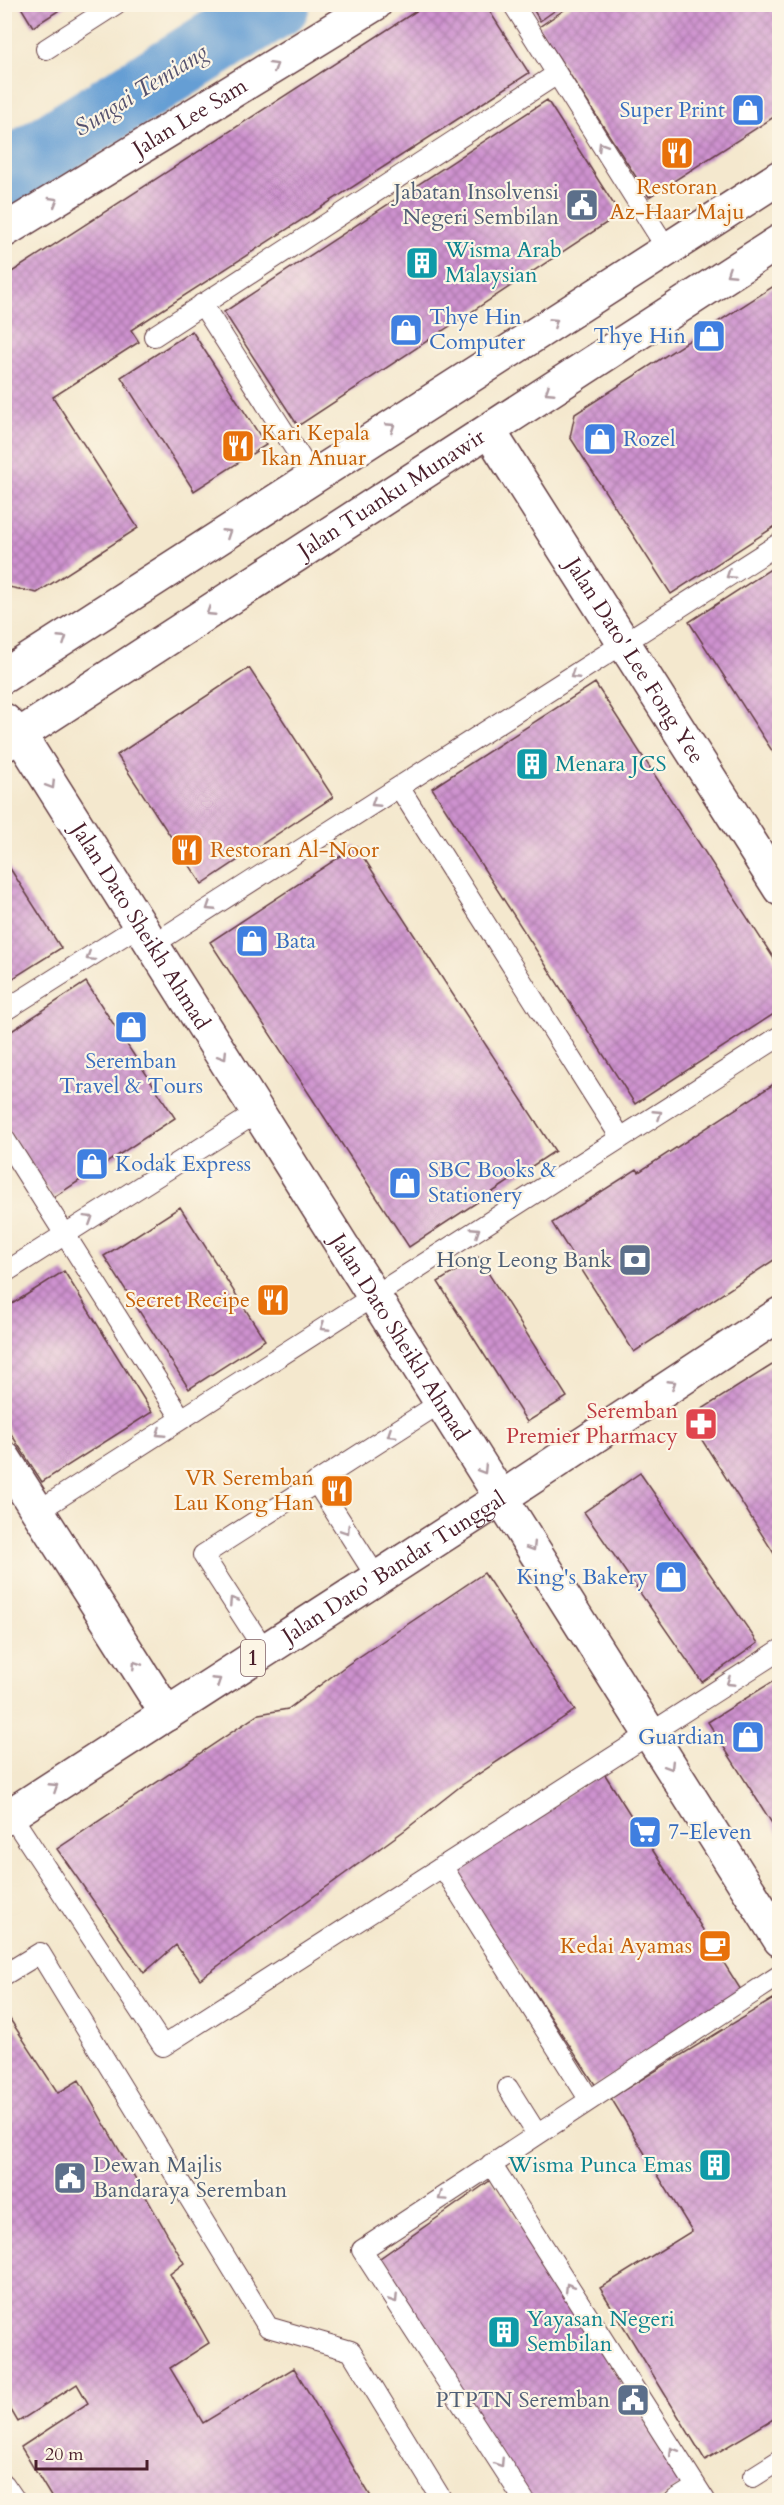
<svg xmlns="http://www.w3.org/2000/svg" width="784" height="2505" viewBox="0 0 784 2505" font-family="Cardo,serif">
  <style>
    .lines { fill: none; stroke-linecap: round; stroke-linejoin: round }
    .river { stroke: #659ed4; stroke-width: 66 }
    .building { fill: url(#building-cross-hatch) }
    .lane-casing { stroke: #643d43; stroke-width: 22 }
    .street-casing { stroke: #643d43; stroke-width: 36 }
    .secondary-casing { stroke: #643d43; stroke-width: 36 }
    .highway-casing { stroke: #643d43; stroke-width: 36 }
    .lane { stroke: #fff; stroke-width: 20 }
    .street { stroke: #fff; stroke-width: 33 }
    .secondary { stroke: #fff; stroke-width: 33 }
    .highway { stroke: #fff; stroke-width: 33 }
    .oneway { stroke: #ae9aa0 }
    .labels { text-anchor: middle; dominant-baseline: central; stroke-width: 4.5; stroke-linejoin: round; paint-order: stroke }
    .shield { fill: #fcf5e5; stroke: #7f5f63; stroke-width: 1.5 }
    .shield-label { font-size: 21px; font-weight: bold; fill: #4a1f2b }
    .shop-label { font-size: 22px; fill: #366cbe; stroke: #fcf5e5; text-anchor: start }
    .street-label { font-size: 22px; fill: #4a1f2b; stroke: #fcf5e5 }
    .food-label { font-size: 22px; fill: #c56008; stroke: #fcf5e5; text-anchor: end }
    .service-label { font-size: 22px; fill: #4e5e75; stroke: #fcf5e5; text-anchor: end }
    .culture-label { font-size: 22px; fill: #0d838f; stroke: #fcf5e5; text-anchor: start }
    .health-label { font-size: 22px; fill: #be3a42; stroke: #fcf5e5; text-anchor: end }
    .water-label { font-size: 24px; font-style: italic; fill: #55526f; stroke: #fcf5e5 }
  </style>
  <defs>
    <pattern id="building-cross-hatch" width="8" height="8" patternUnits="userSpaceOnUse" patternTransform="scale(1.5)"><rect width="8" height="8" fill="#ce92cf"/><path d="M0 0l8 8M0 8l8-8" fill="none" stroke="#a977a8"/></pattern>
  </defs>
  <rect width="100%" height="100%" fill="#fcf5e5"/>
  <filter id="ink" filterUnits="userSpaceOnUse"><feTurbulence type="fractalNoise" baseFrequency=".0167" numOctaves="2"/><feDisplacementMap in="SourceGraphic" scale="12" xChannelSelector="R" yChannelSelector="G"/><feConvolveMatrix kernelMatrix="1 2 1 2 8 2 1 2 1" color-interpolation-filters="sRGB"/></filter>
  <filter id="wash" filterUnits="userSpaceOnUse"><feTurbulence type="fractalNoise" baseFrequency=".008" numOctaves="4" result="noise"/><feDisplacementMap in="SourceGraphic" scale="24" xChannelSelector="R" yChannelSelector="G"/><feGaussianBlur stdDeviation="1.35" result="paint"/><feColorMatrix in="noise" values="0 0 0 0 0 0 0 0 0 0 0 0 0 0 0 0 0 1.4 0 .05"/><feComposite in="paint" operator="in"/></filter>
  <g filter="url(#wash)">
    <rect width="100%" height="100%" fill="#f4e8ce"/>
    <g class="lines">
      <path class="river" d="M4 175 277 4"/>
    </g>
    <g id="blocks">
      <path class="building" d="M19 4H69L33 27Z
        M427 4H485L529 73 131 330 139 342 53 397 138 528 37 593 4 586V277Z
        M530 4H564L540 21Z
        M573 4H780V113L649 197 539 27Z
        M547 100 620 214 298 426 224 312Z
        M780 282V523L671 594 570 437 575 414Z
        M192 331 266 445 194 491 121 377Z
        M780 563V763L689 622Z
        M249 668 333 797 202 884 117 755Z
        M595 683 780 968V1010L635 1104 432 788Z
        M356 846 555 1151 409 1247 210 942Z
        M4 859 61 948 4 984Z
        M86 982 175 1118 53 1198 4 1125V1036Z
        M780 1080V1256L634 1352 552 1223 637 1169 639 1172Z
        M180 1207 265 1340 189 1389 104 1256Z
        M478 1257 567 1397 527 1422 438 1282Z
        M64 1271 152 1412 42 1482 4 1423V1309Z
        M780 1360V1563L688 1418Z
        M640 1473 758 1643 702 1682 584 1512Z
        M484 1573 575 1710 462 1785 405 1830 200 1979 176 1945 144 1973 57 1849 259 1714 288 1709 347 1665Z
        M780 1677V1836L708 1722Z
        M604 1773 741 1990 596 2086 527 1981 450 1871Z
        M773 1999 780 2010V2415L705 2460 600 2288 692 2231 611 2098Z
        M4 2010 58 2093 79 2080 184 2263 170 2274 209 2343 170 2368 203 2423 294 2368 373 2500H53L21 2447 88 2403 77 2384 18 2422 4 2398Z
        M491 2180 685 2483 658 2500H531L373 2263Z"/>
    </g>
  </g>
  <g filter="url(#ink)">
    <use href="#blocks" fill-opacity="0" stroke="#643d43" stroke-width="1.5"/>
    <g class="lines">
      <defs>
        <path id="lane" d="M513 4 667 249
          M46 49 116 4
          M202 304 313 477
          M154 336 557 74
          M399 787 621 1138
          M152 945 780 543
          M4 1011 140 925
          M4 1138 181 1418
          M4 1273 258 1112
          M316 1482 377 1578
          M38 1511 780 1036
          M265 1651 203 1555 440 1403
          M11 1815 163 2046 780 1650
          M442 1866 589 2099
          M4 1975 40 1953 268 2327 351 2351 442 2500
          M508 2088 537 2134
          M491 2164 705 2500
          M753 2477 780 2460
          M4 2484 15 2500
          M524 2500 362 2250 780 1975
          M675 2500 696 2487"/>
        <path id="street" d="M4 1458 167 1714"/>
        <g id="secondary">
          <path id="s1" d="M4 231 375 4"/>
          <path id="s2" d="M489 431 780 889"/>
          <path d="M4 676 780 177"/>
          <path id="s3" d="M4 720 20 735 780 1940"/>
          <path id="s4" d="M4 745 780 241"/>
        </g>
        <g id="highway">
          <path id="s5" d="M4 1819 501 1498 780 1314"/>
        </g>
      </defs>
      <use href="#lane" class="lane-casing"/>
      <use href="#street" class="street-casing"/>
      <use href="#secondary" class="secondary-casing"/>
      <use href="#highway" class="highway-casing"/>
      <use href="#lane" class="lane"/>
      <use href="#street" class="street"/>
      <use href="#secondary" class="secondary"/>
      <use href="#highway" class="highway"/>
    </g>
    <defs><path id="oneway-chevron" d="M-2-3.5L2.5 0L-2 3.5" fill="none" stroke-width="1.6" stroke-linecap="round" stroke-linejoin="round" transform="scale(1.5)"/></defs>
    <g class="oneway">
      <use href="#oneway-chevron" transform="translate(274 66) rotate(-31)"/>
      <use href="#oneway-chevron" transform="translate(602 146) rotate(-122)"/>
      <use href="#oneway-chevron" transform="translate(54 201) rotate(-31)"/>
      <use href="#oneway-chevron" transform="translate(730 273) rotate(147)"/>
      <use href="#oneway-chevron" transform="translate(554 322) rotate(-33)"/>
      <use href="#oneway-chevron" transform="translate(549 391) rotate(147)"/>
      <use href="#oneway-chevron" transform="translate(391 427) rotate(-33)"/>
      <use href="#oneway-chevron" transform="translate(227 533) rotate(-33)"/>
      <use href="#oneway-chevron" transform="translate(730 575) rotate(147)"/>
      <use href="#oneway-chevron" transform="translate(210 612) rotate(147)"/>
      <use href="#oneway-chevron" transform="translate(63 639) rotate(-33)"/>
      <use href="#oneway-chevron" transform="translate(574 675) rotate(147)"/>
      <use href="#oneway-chevron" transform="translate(51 785) rotate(58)"/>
      <use href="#oneway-chevron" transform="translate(375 803) rotate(147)"/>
      <use href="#oneway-chevron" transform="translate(210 907) rotate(147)"/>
      <use href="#oneway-chevron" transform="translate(90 957) rotate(148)"/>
      <use href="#oneway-chevron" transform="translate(223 1056) rotate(58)"/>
      <use href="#oneway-chevron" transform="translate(658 1114) rotate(-33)"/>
      <use href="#oneway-chevron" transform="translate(89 1219) rotate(-32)"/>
      <use href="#oneway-chevron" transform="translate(476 1231) rotate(-33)"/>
      <use href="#oneway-chevron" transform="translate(324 1327) rotate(147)"/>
      <use href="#oneway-chevron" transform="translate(672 1384) rotate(-33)"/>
      <use href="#oneway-chevron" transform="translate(160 1433) rotate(147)"/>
      <use href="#oneway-chevron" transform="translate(391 1434) rotate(147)"/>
      <use href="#oneway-chevron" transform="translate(483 1470) rotate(58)"/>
      <use href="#oneway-chevron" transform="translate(346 1530) rotate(57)"/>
      <use href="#oneway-chevron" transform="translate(532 1547) rotate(58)"/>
      <use href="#oneway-chevron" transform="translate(233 1601) rotate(-123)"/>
      <use href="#oneway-chevron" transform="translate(136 1665) rotate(-123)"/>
      <use href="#oneway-chevron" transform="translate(217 1681) rotate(-33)"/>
      <use href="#oneway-chevron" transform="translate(730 1682) rotate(147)"/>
      <use href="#oneway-chevron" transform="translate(670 1766) rotate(58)"/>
      <use href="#oneway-chevron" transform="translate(54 1787) rotate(-33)"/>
      <use href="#oneway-chevron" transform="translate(442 2197) rotate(146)"/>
      <use href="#oneway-chevron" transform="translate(569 2287) rotate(-122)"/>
      <use href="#oneway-chevron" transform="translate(394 2299) rotate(57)"/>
      <use href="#oneway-chevron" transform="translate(673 2451) rotate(-122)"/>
      <use href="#oneway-chevron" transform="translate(500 2463) rotate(57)"/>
    </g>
  </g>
  <defs>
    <symbol id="shop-square" viewBox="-11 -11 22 22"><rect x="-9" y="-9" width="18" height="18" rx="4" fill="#3f7fe0" stroke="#fcf5e5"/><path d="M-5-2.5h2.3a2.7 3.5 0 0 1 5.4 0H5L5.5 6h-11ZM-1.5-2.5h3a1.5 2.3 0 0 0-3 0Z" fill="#fff"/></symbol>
    <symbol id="restaurant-square" viewBox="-11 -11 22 22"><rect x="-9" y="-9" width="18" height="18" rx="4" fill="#e8710a" stroke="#fcf5e5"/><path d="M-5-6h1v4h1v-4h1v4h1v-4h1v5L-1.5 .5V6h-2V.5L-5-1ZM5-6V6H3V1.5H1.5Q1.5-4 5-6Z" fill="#fff"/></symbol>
    <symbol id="civic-square" viewBox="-11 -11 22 22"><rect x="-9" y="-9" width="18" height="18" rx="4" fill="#5c6f8a" stroke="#fcf5e5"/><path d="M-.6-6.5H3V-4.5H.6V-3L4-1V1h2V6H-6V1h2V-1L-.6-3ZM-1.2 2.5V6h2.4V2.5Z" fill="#fff"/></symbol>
    <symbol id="building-square" viewBox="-11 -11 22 22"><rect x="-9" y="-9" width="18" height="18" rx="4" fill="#0f9aa8" stroke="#fcf5e5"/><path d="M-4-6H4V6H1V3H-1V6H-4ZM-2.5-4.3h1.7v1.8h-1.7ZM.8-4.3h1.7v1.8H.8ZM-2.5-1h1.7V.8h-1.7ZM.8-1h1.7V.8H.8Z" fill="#fff"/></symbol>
    <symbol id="bank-square" viewBox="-11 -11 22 22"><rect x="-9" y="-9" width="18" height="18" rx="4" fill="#5c6f8a" stroke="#fcf5e5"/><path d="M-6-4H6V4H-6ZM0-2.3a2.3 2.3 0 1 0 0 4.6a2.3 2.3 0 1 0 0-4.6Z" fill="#fff"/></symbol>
    <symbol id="pharmacy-square" viewBox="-11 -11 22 22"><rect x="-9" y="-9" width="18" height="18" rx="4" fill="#e0444e" stroke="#fcf5e5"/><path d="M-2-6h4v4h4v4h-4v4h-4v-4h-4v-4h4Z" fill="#fff"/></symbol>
    <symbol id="supermarket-square" viewBox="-11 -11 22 22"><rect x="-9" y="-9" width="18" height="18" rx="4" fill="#3f7fe0" stroke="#fcf5e5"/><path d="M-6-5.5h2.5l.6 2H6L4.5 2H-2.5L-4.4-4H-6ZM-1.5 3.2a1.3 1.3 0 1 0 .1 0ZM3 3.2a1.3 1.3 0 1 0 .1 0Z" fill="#fff"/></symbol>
    <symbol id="cafe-square" viewBox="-11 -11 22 22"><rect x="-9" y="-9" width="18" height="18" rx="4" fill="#e8710a" stroke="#fcf5e5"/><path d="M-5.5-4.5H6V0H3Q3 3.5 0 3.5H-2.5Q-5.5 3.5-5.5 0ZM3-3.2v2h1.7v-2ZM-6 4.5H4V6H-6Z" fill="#fff"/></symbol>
  </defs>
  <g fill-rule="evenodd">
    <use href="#shop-square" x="729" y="91" width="38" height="38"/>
    <use href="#restaurant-square" x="658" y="134" width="38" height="38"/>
    <use href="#civic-square" x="563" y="186" width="38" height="38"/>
    <use href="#building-square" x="403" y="244" width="38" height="38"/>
    <use href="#shop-square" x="387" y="311" width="38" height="38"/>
    <use href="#shop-square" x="690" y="317" width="38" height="38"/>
    <use href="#shop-square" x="581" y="420" width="38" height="38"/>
    <use href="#restaurant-square" x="219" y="427" width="38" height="38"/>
    <use href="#building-square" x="513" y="745" width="38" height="38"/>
    <use href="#restaurant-square" x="168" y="831" width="38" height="38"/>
    <use href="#shop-square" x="233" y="922" width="38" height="38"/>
    <use href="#shop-square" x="112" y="1008" width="38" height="38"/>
    <use href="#shop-square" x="73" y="1145" width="38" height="38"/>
    <use href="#shop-square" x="386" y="1164" width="38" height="38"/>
    <use href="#bank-square" x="616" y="1241" width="38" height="38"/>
    <use href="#restaurant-square" x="254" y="1281" width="38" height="38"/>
    <use href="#pharmacy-square" x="682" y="1405" width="38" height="38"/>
    <use href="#restaurant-square" x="318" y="1472" width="38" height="38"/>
    <use href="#shop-square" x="652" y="1558" width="38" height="38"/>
    <use href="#shop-square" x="729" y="1718" width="38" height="38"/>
    <use href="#supermarket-square" x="626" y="1813" width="38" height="38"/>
    <use href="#cafe-square" x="696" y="1927" width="38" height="38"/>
    <use href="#building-square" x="696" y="2146" width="38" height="38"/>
    <use href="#civic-square" x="51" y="2159" width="38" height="38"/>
    <use href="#building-square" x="485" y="2313" width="38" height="38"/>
    <use href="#civic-square" x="614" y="2381" width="38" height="38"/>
  </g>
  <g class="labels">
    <rect class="shield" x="241" y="1640" width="24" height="36" rx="4.5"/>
    <g class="shield-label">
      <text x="253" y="1658">1</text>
    </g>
    <g class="shop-label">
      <text x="725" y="110" text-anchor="end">Super Print</text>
      <text x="429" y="317">Thye Hin<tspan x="429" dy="25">Computer</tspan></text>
      <text x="686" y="336" text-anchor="end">Thye Hin</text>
      <text x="623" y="439">Rozel</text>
      <text x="275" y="941">Bata</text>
      <text x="131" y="1061" text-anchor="middle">Seremban<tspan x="131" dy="25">Travel &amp; Tours</tspan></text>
      <text x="115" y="1164">Kodak Express</text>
      <text x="428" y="1170">SBC Books &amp;<tspan x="428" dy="25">Stationery</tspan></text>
      <text x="648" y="1577" text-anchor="end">King's Bakery</text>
      <text x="725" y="1737" text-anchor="end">Guardian</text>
      <text x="668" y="1832">7-Eleven</text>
    </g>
    <g class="street-label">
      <text stroke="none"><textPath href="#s1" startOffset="218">Jalan Lee Sam</textPath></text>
      <text stroke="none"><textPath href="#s4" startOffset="462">Jalan Tuanku Munawir</textPath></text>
      <text stroke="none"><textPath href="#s2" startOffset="272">Jalan Dato' Lee Fong Yee</textPath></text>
      <text stroke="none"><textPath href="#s3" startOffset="248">Jalan Dato Sheikh Ahmad</textPath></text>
      <text stroke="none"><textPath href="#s3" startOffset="734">Jalan Dato Sheikh Ahmad</textPath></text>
      <text stroke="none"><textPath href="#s5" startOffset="464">Jalan Dato' Bandar Tunggal</textPath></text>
    </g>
    <g class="food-label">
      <text x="677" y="187" text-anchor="middle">Restoran<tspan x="677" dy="25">Az-Haar Maju</tspan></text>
      <text x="261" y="433" text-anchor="start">Kari Kepala<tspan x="261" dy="25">Ikan Anuar</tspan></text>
      <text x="210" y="850" text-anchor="start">Restoran Al-Noor</text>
      <text x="250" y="1300">Secret Recipe</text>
      <text x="314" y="1478">VR Seremban<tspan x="314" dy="25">Lau Kong Han</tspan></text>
      <text x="692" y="1946">Kedai Ayamas</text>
    </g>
    <g class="service-label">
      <text x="559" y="192">Jabatan Insolvensi<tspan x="559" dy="25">Negeri Sembilan</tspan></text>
      <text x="612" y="1260">Hong Leong Bank</text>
      <text x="93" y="2165" text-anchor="start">Dewan Majlis<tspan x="93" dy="25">Bandaraya Seremban</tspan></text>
      <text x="610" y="2400">PTPTN Seremban</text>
    </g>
    <g class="culture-label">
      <text x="445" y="250">Wisma Arab<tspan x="445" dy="25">Malaysian</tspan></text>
      <text x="555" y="764">Menara JCS</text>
      <text x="692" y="2165" text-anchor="end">Wisma Punca Emas</text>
      <text x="527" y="2319">Yayasan Negeri<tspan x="527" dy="25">Sembilan</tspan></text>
    </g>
    <g class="health-label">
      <text x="678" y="1411">Seremban<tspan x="678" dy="25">Premier Pharmacy</tspan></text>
    </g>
    <g class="water-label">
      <text transform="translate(141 90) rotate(-32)">Sungai Temiang</text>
    </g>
  </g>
  <rect width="784" height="2505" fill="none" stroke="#fcf5e5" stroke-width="24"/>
  <path d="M36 2460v9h111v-9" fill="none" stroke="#4a1f2b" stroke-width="3"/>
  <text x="45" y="2460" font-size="18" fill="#4a1f2b" stroke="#fcf5e5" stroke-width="4.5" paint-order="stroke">20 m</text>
</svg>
